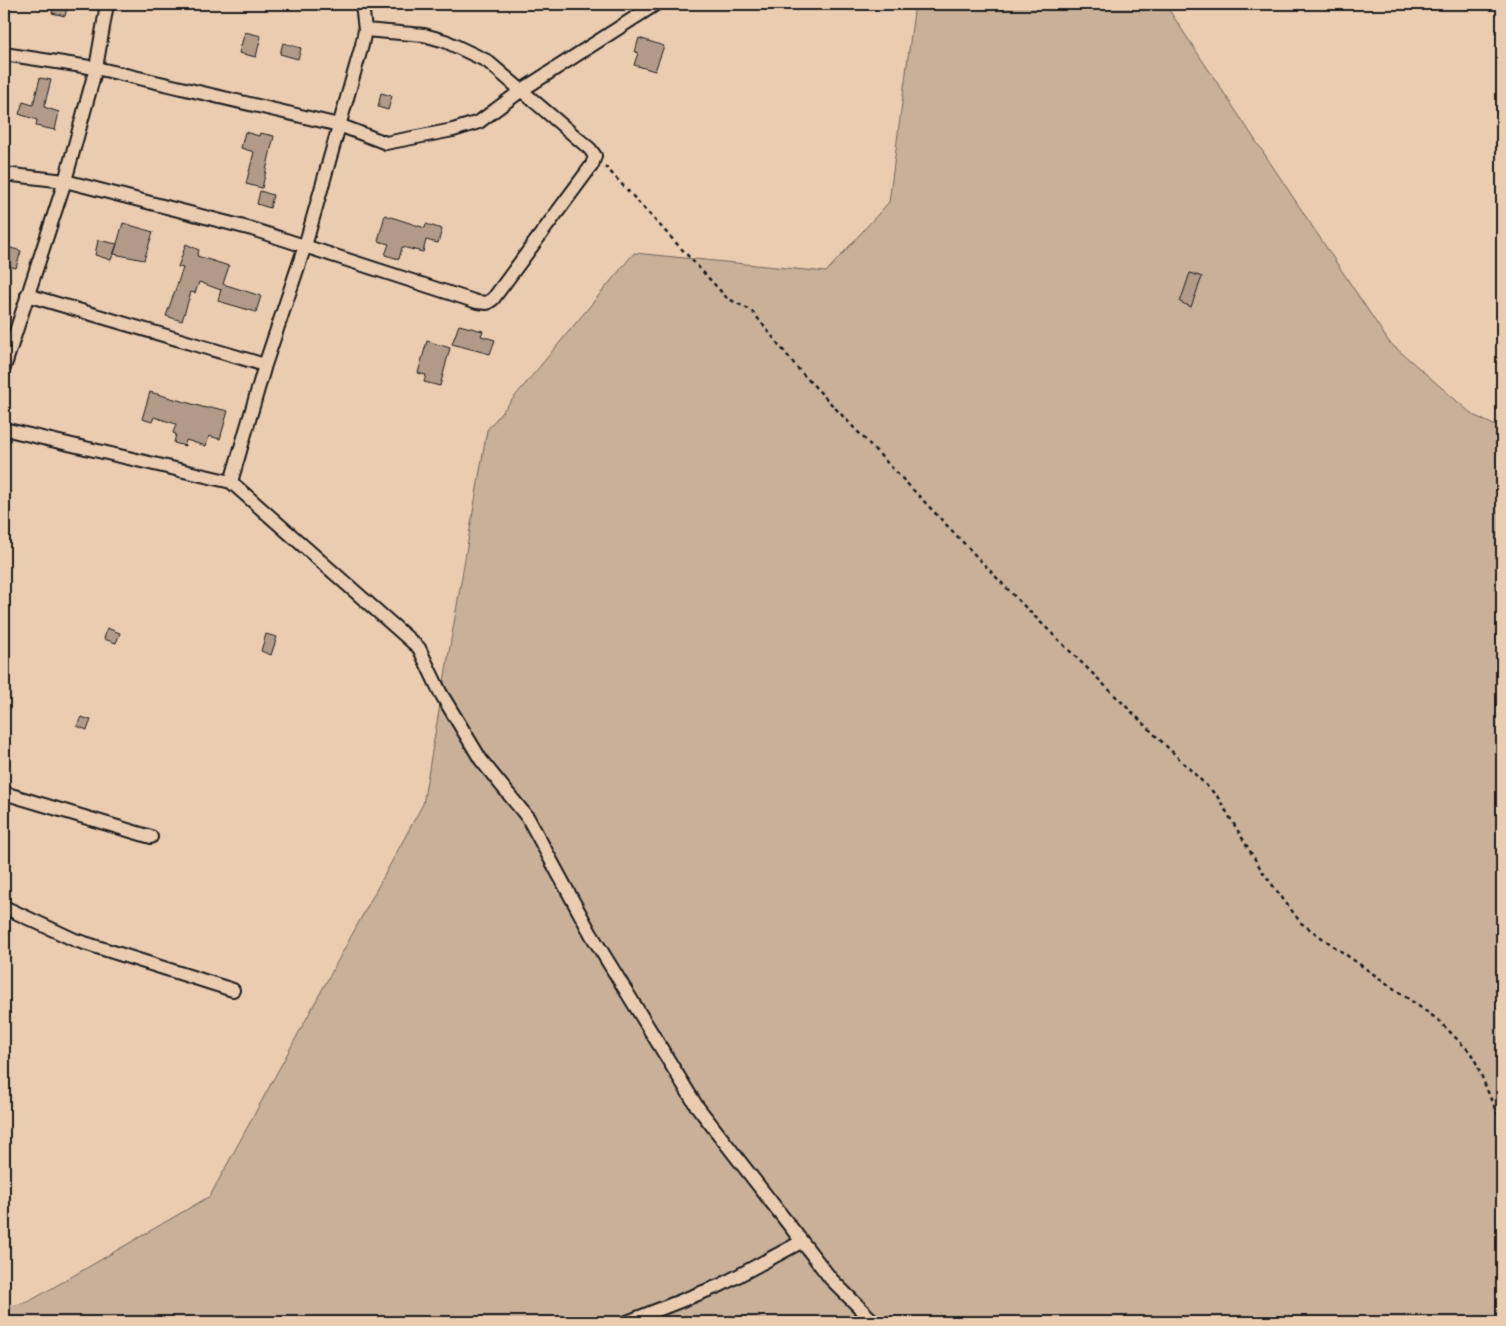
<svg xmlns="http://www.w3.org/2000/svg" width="1506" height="1326" viewBox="0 0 1506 1326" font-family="'Indie Flower',sans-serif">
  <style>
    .green { fill: #c8b099; stroke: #72665a }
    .building { fill: #b19b88; stroke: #1c1c1c }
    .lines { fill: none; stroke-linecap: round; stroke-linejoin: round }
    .minor-casing { stroke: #1c1c1c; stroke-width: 16 }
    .path { stroke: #1c1c1c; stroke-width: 2.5; stroke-dasharray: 4 4; stroke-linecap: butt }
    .minor { stroke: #eaccb1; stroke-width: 12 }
  </style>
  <rect width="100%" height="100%" fill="#eaccb1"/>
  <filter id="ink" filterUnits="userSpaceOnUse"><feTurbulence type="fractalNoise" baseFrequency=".02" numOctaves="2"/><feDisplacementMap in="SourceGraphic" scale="10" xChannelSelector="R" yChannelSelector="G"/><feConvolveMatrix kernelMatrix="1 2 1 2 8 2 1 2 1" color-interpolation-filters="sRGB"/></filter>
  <g filter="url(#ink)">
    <path class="green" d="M915 4H1165L1389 342 1473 415 1502 429V1322H4V1308L30 1301 210 1196 423 804 487 430 634 253 826 272 889 202Z"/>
    <path class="building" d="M55 4H68L65 16 52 13Z
      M245 32 261 36 256 57 239 53Z
      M639 38 664 46 655 71 634 65 638 53 635 52Z
      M283 43 301 48 298 59 280 54Z
      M40 78 51 80 44 107 59 112 55 130 36 126 37 120 19 114 23 102 33 105Z
      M381 93 392 96 388 110 378 107Z
      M245 132 259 136 260 133 274 136 262 188 246 184 254 152 241 148Z
      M260 191 273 195 270 208 257 204Z
      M385 215 425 228 426 224 442 229 438 243 426 240 423 252 402 247 399 259 385 255 389 244 378 241Z
      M123 223 153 232 144 260 114 254Z
      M98 240 117 244 111 260 95 255Z
      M186 244 199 250 197 256 229 266 223 284 261 296 256 312 218 301 221 289V290L199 282 195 293 191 292 182 321 166 316 183 268 178 267Z
      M4 246 21 251 16 268 4 265Z
      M1190 273 1202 277 1191 307 1180 302Z
      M459 325 483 331 481 336 495 340 490 354 452 344Z
      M427 341 450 348 440 386 424 382 426 375 418 373Z
      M150 392 206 408H215L228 411 220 439 209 436 206 446 186 440 185 446 174 443 176 434 173 433 176 424 154 417 152 422 142 419Z
      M107 628 120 633 116 643 104 639Z
      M266 634 277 637 271 655 261 651Z
      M81 717 91 720 87 730 77 726Z"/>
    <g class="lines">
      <defs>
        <path id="minor" d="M4 54 96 68 339 125 386 143 453 130 479 122 522 90 656 4
          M4 174 65 181 252 229 477 302 487 303 493 299 592 165 595 156 590 149 487 61 445 41 424 35 365 30
          M27 295 265 365
          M4 368 65 181 96 68 107 4
          M4 429 231 482 419 648 440 692 481 760 528 818 591 934 696 1105 831 1279 874 1322
          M231 482 265 365 305 246 362 45 365 30 362 4
          M4 793 151 837
          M4 907 75 940 233 990
          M627 1322 721 1285 801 1242"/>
      </defs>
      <use href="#minor" class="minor-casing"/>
      <path class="path" d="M605 166 727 298 752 311 799 370 1017 599 1217 796 1262 871 1301 923 1437 1019 1473 1055 1492 1102 1502 1122"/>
      <use href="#minor" class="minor"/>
    </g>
  </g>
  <rect width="1506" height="1326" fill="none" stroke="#eaccb1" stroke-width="20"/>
  <rect x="10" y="10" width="1486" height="1306" fill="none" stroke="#1c1c1c" stroke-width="2" filter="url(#ink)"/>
</svg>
